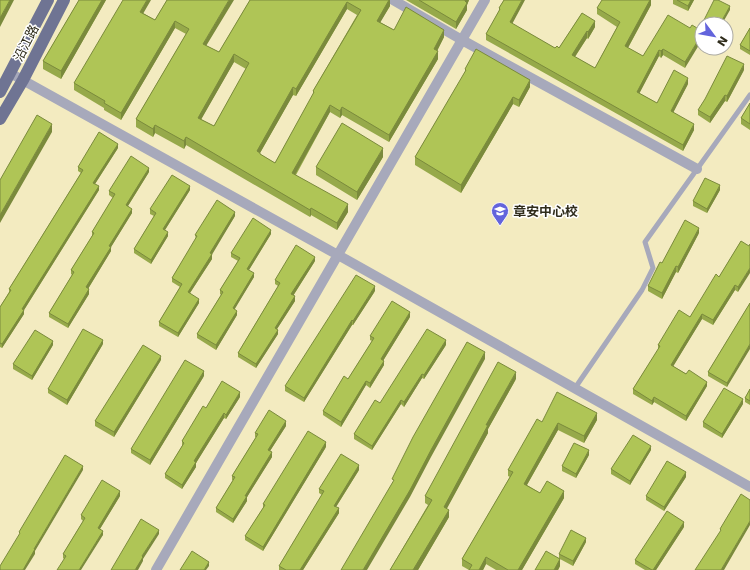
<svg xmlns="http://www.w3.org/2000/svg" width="750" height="570" viewBox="0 0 750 570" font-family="'DejaVu Sans','Noto Sans SC',sans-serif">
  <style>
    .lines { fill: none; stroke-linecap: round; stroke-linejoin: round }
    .service { stroke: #a7a9bb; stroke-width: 5 }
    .minor { stroke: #a7a9bb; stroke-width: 10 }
    .primary { stroke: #6f7493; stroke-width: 12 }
    .wall { fill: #96a94a; fill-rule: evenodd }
    .shaded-wall { fill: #7a8a3c }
    .building { fill: #afc556; stroke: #7a8a3c; fill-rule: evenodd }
    .labels { text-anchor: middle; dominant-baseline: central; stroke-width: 3; stroke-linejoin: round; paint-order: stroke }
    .street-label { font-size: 13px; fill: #2f2c1b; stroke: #fff }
    .poi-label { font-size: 13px; font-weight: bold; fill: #2f2c1b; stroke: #fff; text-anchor: start }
  </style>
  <rect width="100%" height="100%" fill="#f3ebc0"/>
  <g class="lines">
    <path class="service" d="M575 388 642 290 653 268 645 242 750 95"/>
    <path class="minor" d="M393 0 462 40 697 169
      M10 73 338 255 750 487
      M156 570 485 0"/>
    <path class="primary" d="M0 92 48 0
      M0 119 23 80 64 0"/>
  </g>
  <path class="wall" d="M79 0H106L61 79 43 69V61Z
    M167 0 207 46 219 52 250 0H390V6L380 22 394 30 444 37 437 51 438 59 389 142 342 115 340 118 330 112 296 175 348 212 337 230 311 215 310 217 186 145 184 149 155 133 153 137 136 127V119L186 34 175 28 121 120 104 110V108L74 90V83L143 13 155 20ZM347 9 357 15 313 91V95L275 163 260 154V153L293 95 296 96ZM234 62 246 69 214 126 201 119Z
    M406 0H469L467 5V10L456 29Z
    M504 0 512 24 555 48H559L582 13 595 27 588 39 587 38 575 57 595 68 617 27 597 14V8L651 0V5L628 48 643 56 690 28 685 68 663 55 661 58 659 56 639 93 657 103 688 84 673 112 694 130 683 151 486 40V34L499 12V8Z
    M673 0H694L688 11 673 4Z
    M750 28V55L740 49V45Z
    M465 69 530 87 519 107 513 104 461 193 415 165V157L465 73Z
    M744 70 727 102 725 101 710 123 698 115V110Z
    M750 103V130L741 124V118Z
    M118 148 95 184 99 190 24 310V314L2 348 0 347V307L9 292V289L81 173 78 171V167Z
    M383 157 357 200 316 175V167Z
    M149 172 128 206 132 213 111 247V251L88 289 89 294 68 328 49 317V313L72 275 71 274V270L92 236V232L113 198 109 195V191Z
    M190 190 165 230 168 236 151 264 134 253V249L154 216 150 214V209Z
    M720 190 707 213 693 206V201Z
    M235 216 211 254 212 259 190 293 199 303 178 337 159 326V322L180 287 172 282V278L196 239 195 235Z
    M699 233 678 273 676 272 662 299 648 291V286L662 263Z
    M271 234 249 270 254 277 234 309 237 315 216 350 197 338V334L221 295 220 294V290L238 261 231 257V253Z
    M741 241 738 292 735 290 713 325 702 319 673 366 707 386 686 421 654 402 652 405 633 394V389L658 350V345L690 317 719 277Z
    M315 261 293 296 295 301 277 329 278 334 256 368 238 357V353L278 286 275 284V280Z
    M375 291 353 325H352L304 402 285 391V386Z
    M750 303 727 387 708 376V372Z
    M410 317 383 361 384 365 370 388 366 385 341 427 323 415V411L348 379 372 341 370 340V336Z
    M103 344 67 405 48 393V389Z
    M53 345 32 380 13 369V364Z
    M446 345 424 379 422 378 404 407 401 404 372 450 354 439V434L380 403Z
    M161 360 114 437 95 426V421Z
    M204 376 150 465 131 453V449Z
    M516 379 488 429V433L446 509 449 517 418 570H390L428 505 425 503V496Z
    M750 389V405L745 402V398Z
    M240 397 226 419 224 418 196 463V467L182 489 165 478V474L182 446V441L206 408Z
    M743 404 722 438 703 427V422Z
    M597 420 584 443 558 430 527 485 540 493 564 498 522 570H496L486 564 483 570H469L462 566V559L510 477 508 476V470L542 422Z
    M286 426 270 451 272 457 247 497V501L233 523 216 512V508L233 480H232V476L256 437H255V433Z
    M326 447 263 551 245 540V536L263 508V504Z
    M651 450 630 485 611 474V469Z
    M589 455 576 478 562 471V466Z
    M359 470 336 507 339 513 303 570H279V566L322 495 319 493V489Z
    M686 477 664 511 646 500V496Z
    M120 496 100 529 103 535 64 559 63 558V554L83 521 81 519V515Z
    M684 527 656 570H645L635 564V560Z
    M586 542 573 566 560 559V566L558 570H535L559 558V554Z"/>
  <path class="shaded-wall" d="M10 0H14L0 27V18Z
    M102 0H106L61 79V71Z
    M147 0H151L140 19V12Z
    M229 0H234L203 51V44Z
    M389 0H390V6L377 28V21Z
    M465 0H469L467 5V10L456 29V22Z
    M522 0H525L510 28V22Z
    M650 0H651V5L625 53V46Z
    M691 0H694L688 11V6Z
    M347 2V9L296 96V89Z
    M730 6V10L722 24H720Z
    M175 21V28L121 120V113Z
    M595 21V27L588 39V32Z
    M444 30V37L434 57V49Z
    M587 31V38L572 61V55Z
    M702 34V40L685 68V62Z
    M663 49V55L661 58V51Z
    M659 50V56L637 98V92Z
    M438 51V59L389 142V135Z
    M234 54V62L198 125V118Z
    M744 64V70L727 102V96Z
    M688 78V84L671 117V111Z
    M530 80V87L519 107V100Z
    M293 87V95L260 153V160L257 151Z
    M725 95V101L710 123V117Z
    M513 97V104L461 193V185Z
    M330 105V112L292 180V173Z
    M342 107V115L340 118V111Z
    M52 124V132L0 223V215Z
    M694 124V130L683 151V145Z
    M155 125V133L153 137V129Z
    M186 137V145L184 149V141Z
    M118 144V148L93 187V183Z
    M383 148V157L357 200V192Z
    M149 168V172L126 209V205Z
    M720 185V190L707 213V209Z
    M99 186V190L24 310V314L2 348V344L22 309Z
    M190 186V190L163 233V229Z
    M348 204V212L337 230V223Z
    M311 208V215L310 217V210Z
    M132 209V213L111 247V251L86 292V287L109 246Z
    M235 212V216L210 258V253Z
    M699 228V233L678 273V267Z
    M271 230V234L247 273V269Z
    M168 232V236L151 264V260Z
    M212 254V259L188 296V292Z
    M315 257V261L291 299V294Z
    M676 266V272L662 299V293Z
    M750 268V273L738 292V287Z
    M254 273V277L233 312V308Z
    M735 285V290L713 325V320Z
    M375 286V291L353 325V321Z
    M89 289V294L68 328V324Z
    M295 296V301L275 332V328Z
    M199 299V303L178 337V333Z
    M237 311V315L216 350V345Z
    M410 312V317L381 364V359Z
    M702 314V319L671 370V365Z
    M352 320V325L304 402V398Z
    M278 330V334L256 368V364Z
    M103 340V344L67 405V400Z
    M446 340V345L424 379V375Z
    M53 341V345L32 380V376Z
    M750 344V349L727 387V383Z
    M485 352V359L431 457 410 497 367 570H363Z
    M161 356V360L114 437V432Z
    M384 361V365L370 388V383Z
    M204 371V376L150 465V460Z
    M516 372V379L488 429V433L444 514V507L486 425Z
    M422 374V378L404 407V402Z
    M366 381V385L341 427V422Z
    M707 382V386L686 421V416Z
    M240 392V397L226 419V415Z
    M654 397V402L652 405V401Z
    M743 399V404L722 438V434Z
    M401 400V404L372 450V446Z
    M224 413V418L196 463V467L182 489V485L194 461Z
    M597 413V420L584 443V436Z
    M286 421V426L268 454V450Z
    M558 423V430L524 490V484Z
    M326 442V447L263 551V547Z
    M651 446V450L630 485V481Z
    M589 450V455L576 478V474Z
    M272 452V457L247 497V501L233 523V519L245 496Z
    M359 465V470L334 510V506Z
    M83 466V470L35 551V554L25 570H23L34 549Z
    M686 472V477L664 511V507Z
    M120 491V496L98 532V528Z
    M564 491V498L522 570H518Z
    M339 508V513L303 570H300Z
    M449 510V517L418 570H413Z
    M750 521V525L724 570H721Z
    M684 522V527L656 570H653Z
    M159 530V534L143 559V561L138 570H135L142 556Z
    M103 531V535L81 570H79Z
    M586 538V542L573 566V561Z
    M486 557V564L483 570H479Z
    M560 559V566L558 570H554Z
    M209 562V566L206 570H204Z"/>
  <path class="building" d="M0 0H10L0 18Z
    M79 0H102L61 71 43 61Z
    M123 0H147L140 12 155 20 167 0H229L203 44 219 52 250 0H389L377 21 394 30 406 7 444 30 434 49 438 51 389 135 342 107 340 111 330 105 292 173 348 204 337 223 311 208 310 210 186 137 184 141 155 125 153 129 136 119 189 29 175 21 121 113 104 103 105 101 74 83ZM347 2 361 10 313 91 314 92 275 163 260 154V153L257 151 293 87 296 89ZM234 54 249 63 214 126 198 118Z
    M419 0H465V1L467 3 456 22Z
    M504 0H522L510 22 555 48 557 46 559 48 582 13 595 21 588 32 587 31 572 55 595 68 620 22 597 8 602 0H650L625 46 643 56 668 15 690 28 692 25 702 31V34L685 62 663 49 661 51 659 50 637 92 657 103 674 70 688 78 671 111 694 124 683 145 486 34 500 9 499 8Z
    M677 0H691L688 6Z
    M714 0H718L730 6 720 24H707L703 22Z
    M750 28V51L740 45Z
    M476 49 530 80 519 100 513 97 461 185 415 157 466 70 465 69Z
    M727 56 744 64 727 96 725 95 710 117 698 110 705 99Z
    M750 103V124L741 118Z
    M37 115 52 124 0 215V180Z
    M342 123 383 148 357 192 316 167Z
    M99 132 118 144 93 183 99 186 22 309 24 310 2 344 0 343V307L11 290 9 289 34 249 83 170 78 167Z
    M131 156 149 168 126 205 132 209 109 246 111 247 86 287 89 289 68 324 49 313 74 272 71 270 94 233 92 232 115 194 109 191Z
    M172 175 190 186 163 229 168 232 151 260 134 249 156 213 150 209Z
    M705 178 720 185 707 209 693 201Z
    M217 200 235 212 210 253 212 254 188 292 199 299 178 333 159 322 182 284 172 278 197 236 195 235Z
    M253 218 271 230 247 269 254 273 233 308 237 311 216 345 197 334 223 292 220 290 240 258 231 253Z
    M685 220 699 228 678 267 676 266 662 293 648 286 660 262 662 263Z
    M741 241 749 246 750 244V268L738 287 735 285 713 320 702 314 671 365 686 374 689 370 707 382 686 416 654 397 652 401 633 389 660 346 658 345 679 310 690 317 716 274 719 277Z
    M296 245 315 257 291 294 295 296 275 328 278 330 256 364 238 353 280 283 275 280Z
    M356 275 375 286 353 321 352 320 304 398 285 386Z
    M392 301 410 312 381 359 384 361 370 383 366 381 341 422 323 411 344 376 348 379 374 338 370 336Z
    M750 303V344L727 383 708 372Z
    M83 329 103 340 67 400 48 389Z
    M427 329 446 340 424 375 422 374 404 402 401 400 372 446 354 434 375 400 380 403Z
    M35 330 53 341 32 376 13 364Z
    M467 342 485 352 431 450 410 490 363 570H341L394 480 392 479 413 437Z
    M143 345 161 356 114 432 95 421Z
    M185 360 204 371 150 460 131 449Z
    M498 362 516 372 486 425H488L444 507 449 510 413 570H390L432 500 425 496Z
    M222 381 240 392 226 415 224 413 194 461 196 462 182 485 165 474 184 443 182 441 203 406 206 408Z
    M724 388 743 399 722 434 703 422Z
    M750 389V401L745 398Z
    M557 392 597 413 584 436 558 423 524 484 540 493 547 481 564 491 518 570H508L486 557 479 570H469L472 565 462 559 513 472 508 470 537 419 542 422Z
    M269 410 286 421 268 450 272 452 245 496H247L233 519 216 508 235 477 232 476 258 434 255 433Z
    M308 431 326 442 263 547 245 536 265 505 263 504Z
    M633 435 651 446 630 481 611 469Z
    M574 443 589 450 576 474 562 466Z
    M341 454 359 465 334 506 339 508 300 570H286L279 566 324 491 319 489Z
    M65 455 83 466 34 549H35L23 570H0V566L20 533 19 532Z
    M667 461 686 472 664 507 646 496Z
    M102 480 120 491 98 528 103 531 79 570H57L66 556 63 554 85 518 81 515Z
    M741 494 750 500V521L721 570H695L721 530 720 529Z
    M667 511 684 522 653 570H652L635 560Z
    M141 519 159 530 142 556 143 557 135 570H111Z
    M571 530 586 538 573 561 559 554Z
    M192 551 209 562 204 570H180Z
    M546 551 560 559 554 570H535Z"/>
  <defs>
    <symbol id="school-pin" viewBox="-11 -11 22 30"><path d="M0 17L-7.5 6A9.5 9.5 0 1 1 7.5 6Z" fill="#6364dc" stroke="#fff"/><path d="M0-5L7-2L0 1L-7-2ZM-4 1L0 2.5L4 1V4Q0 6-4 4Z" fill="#fff"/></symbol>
  </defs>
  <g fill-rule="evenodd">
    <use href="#school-pin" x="490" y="201" width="20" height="27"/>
  </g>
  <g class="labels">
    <g class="street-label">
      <text transform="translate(26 43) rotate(-63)">沿江路</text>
    </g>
    <g class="poi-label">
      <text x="513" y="211">章安中心校</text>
    </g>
  </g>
  <g transform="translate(714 36) rotate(122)"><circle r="19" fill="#ffffff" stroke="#acaba4"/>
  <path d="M0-3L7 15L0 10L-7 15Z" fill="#6364dc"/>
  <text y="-6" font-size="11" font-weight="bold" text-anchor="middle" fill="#2f2c1b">N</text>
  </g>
</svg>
